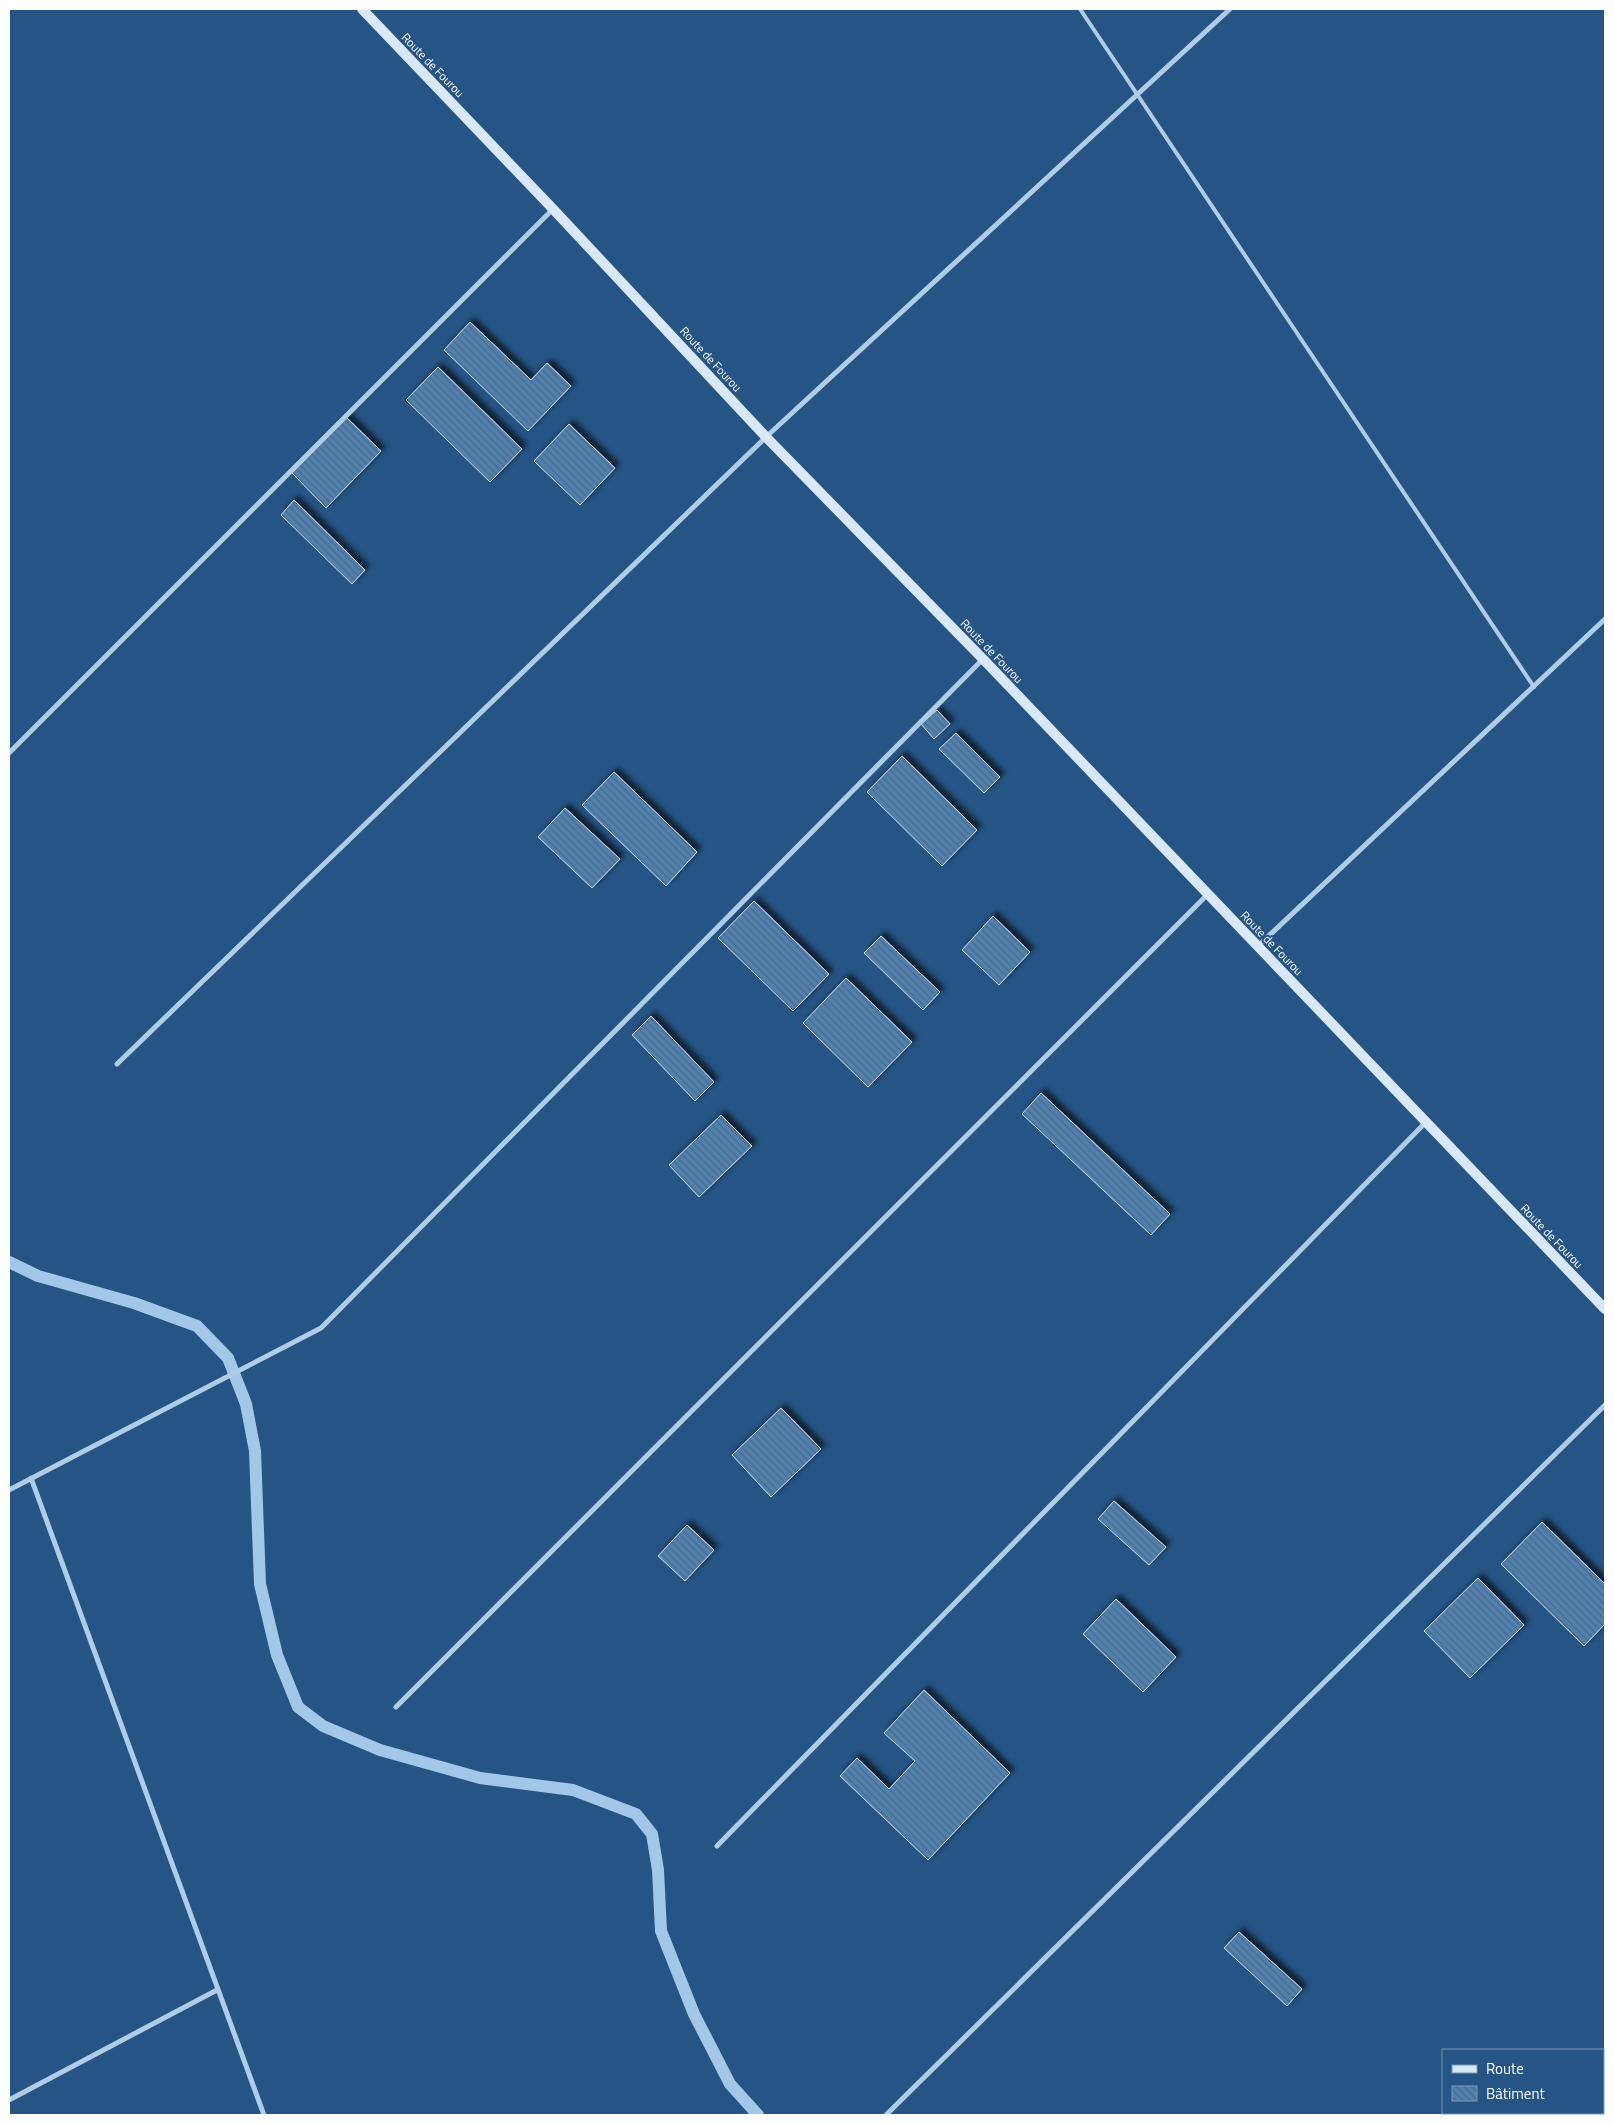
<svg xmlns="http://www.w3.org/2000/svg" width="1614" height="2124" viewBox="0 0 1614 2124" font-family="'Titillium Web',sans-serif">
  <style>
    .lines { fill: none; stroke-linecap: round; stroke-linejoin: round }
    .stream { stroke: #a3c7e9; stroke-width: 12 }
    .building { fill: url(#building-back-hatch); stroke: #d3e5f6; filter: url(#shadow) }
    .service { stroke: #afcce8; stroke-width: 4 }
    .minor { stroke: #afcce8; stroke-width: 5 }
    .secondary { stroke: #d9e8f7; stroke-width: 10 }
    .labels { text-anchor: middle; dominant-baseline: central; stroke-width: 4; stroke-linejoin: round; paint-order: stroke }
    .street-label { font-size: 12px; fill: #fff; stroke: #255485 }
  </style>
  <defs>
    <pattern id="building-back-hatch" width="6" height="6" patternUnits="userSpaceOnUse" patternTransform="scale(1.25)"><rect width="6" height="6" fill="#5180af"/><path d="M-1 5l2 2M0 0l6 6M5-1l2 2" fill="none" stroke="#4f6982"/></pattern>
    <filter id="shadow"><feDropShadow dx="4.5" dy="-4.5" stdDeviation="2.5" flood-color="#0009"/></filter>
  </defs>
  <rect width="100%" height="100%" fill="#255485"/>
  <g class="lines">
    <path class="stream" d="M9 1262 38 1276 134 1303 197 1326 228 1358 246 1404 255 1451 260 1584 277 1655 298 1707 323 1726 380 1750 480 1778 573 1790 636 1814 652 1834 658 1870 661 1931 694 2014 730 2084 758 2115"/>
  </g>
  <path class="building" d="M470 322 531 380 547 363 571 386 528 431 444 350Z
    M438 367 522 449 490 482 406 400Z
    M346 417 381 451 326 508 292 473Z
    M569 424 615 468 580 505 534 461Z
    M294 500 365 570 352 584 281 515Z
    M937 710 950 724 934 739 921 724Z
    M956 733 1000 777 984 793 939 749Z
    M902 756 977 830 942 866 867 792Z
    M614 772 697 852 666 886 582 805Z
    M565 808 620 859 592 888 538 837Z
    M754 901 829 974 793 1011 718 938Z
    M993 916 1030 952 999 985 962 950Z
    M881 936 940 992 923 1010 864 953Z
    M846 978 912 1042 868 1087 803 1023Z
    M651 1016 714 1082 695 1101 632 1035Z
    M1041 1093 1170 1214 1151 1235 1022 1114Z
    M721 1115 752 1146 699 1197 669 1165Z
    M781 1408 821 1449 771 1497 732 1455Z
    M1114 1501 1166 1547 1149 1565 1098 1519Z
    M1542 1522 1605 1584V1624L1584 1646 1501 1564Z
    M687 1525 714 1550 685 1581 658 1556Z
    M1478 1578 1524 1625 1470 1678 1424 1631Z
    M1116 1599 1176 1657 1143 1692 1083 1634Z
    M924 1690 1010 1773 928 1860 840 1776 857 1758 889 1789 915 1761 884 1733Z
    M1239 1932 1302 1989 1287 2006 1224 1948Z"/>
  <g class="lines">
    <path class="service" d="M1080 9 1534 687"/>
    <path class="minor" d="M9 753 553 209
      M1258 946 1605 619
      M117 1064 766 437 1230 9
      M31 1478 264 2115
      M9 1490 321 1328 983 659
      M396 1707 1208 894
      M717 1846 1426 1122
      M9 2100 217 1990
      M886 2115 1605 1405"/>
    <path class="secondary" d="M362 9 553 209 766 437 983 659 1605 1309"/>
  </g>
  <g class="labels">
    <g class="street-label">
      <text transform="translate(433 65) rotate(46)">Route de Fourou</text>
      <text transform="translate(711 359) rotate(47)">Route de Fourou</text>
      <text transform="translate(992 651) rotate(46)">Route de Fourou</text>
      <text transform="translate(1272 943) rotate(46)">Route de Fourou</text>
      <text transform="translate(1552 1236) rotate(46)">Route de Fourou</text>
    </g>
  </g>
  <rect width="1614" height="2124" fill="none" stroke="#ffffff" stroke-width="20"/>
  <rect x="1442" y="2049" width="162" height="65" fill="#255485" stroke="#7c98b6"/>
  <rect x="1452" y="2065" width="25" height="8" fill="#d9e8f7" stroke="#7c98b6"/>
  <text x="1486" y="2074" font-size="15" fill="#ffffff">Route</text>
  <rect x="1452" y="2086" width="25" height="15" fill="url(#building-back-hatch)" stroke="#7c98b6"/>
  <text x="1486" y="2099" font-size="15" fill="#ffffff">Bâtiment</text>
</svg>
